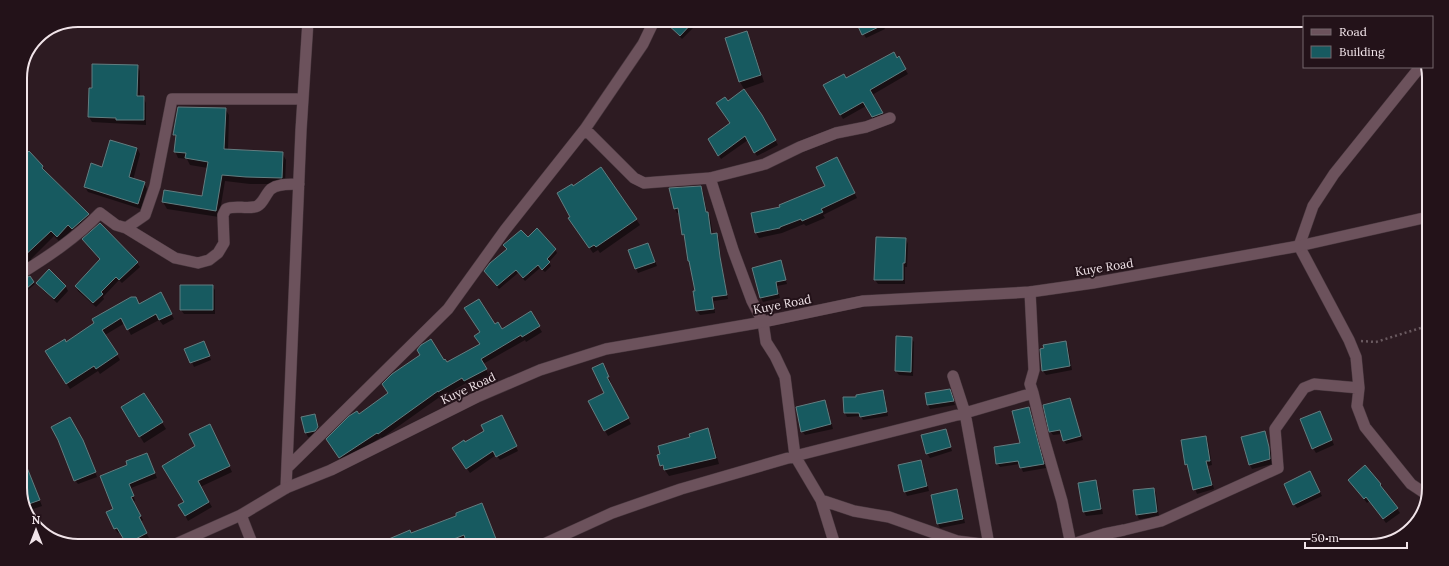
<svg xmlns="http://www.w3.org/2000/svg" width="1449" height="566" viewBox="0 0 1449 566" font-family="Lora,serif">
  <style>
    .shadow { fill: #0007 }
    .building { fill: #175a60; stroke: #637d80 }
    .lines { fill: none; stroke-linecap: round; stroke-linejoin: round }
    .minor-casing { stroke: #48373e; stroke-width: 12 }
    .tertiary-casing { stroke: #48373e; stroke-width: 12 }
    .path { stroke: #69595f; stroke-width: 2.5; stroke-dasharray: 2 3; stroke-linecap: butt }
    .minor { stroke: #6c525c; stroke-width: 11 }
    .tertiary { stroke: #6c525c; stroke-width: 11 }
    .labels { text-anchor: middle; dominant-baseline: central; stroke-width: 4; stroke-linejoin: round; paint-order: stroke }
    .street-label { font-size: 12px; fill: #f1e4e9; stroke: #231219 }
    .rim { fill: none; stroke: #f1e4e9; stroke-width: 2 }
  </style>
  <rect width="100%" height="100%" fill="#2d1b22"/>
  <path class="shadow" d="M665 21H692L695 26 682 39Z
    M723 22H729L724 25Z
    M857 22H881L885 29 866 38Z
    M746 32 750 38 764 82 744 89 740 82 726 38Z
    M898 58 908 74 872 95 885 117 875 121 866 106 843 119 824 86 846 79Z
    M137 66 140 71V97H143L146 103V125L92 122 89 117 93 89Z
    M727 102 761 115 778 145 757 156 748 140 721 159 709 139 731 124Z
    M225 109 229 115 228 151 282 153 286 160 285 184H250L225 181 219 217 167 209 163 202 165 191 203 197 208 168 190 165 187 159 178 158 175 151 177 139 174 135Z
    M137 148 140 154 133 180 144 183 147 189 141 209 88 192 85 187 103 168Z
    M29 153 43 167 46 172 88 215 91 220 76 234 72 230 60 242 54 236 31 259 33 262 20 273V214Z
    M840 164 857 198 823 215 825 218 806 226 804 224 782 233 759 238 756 233 781 208 826 186Z
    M601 168 640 225 600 253 598 250 593 253 573 224 571 217 573 187Z
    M700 187 703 191 707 213 710 217 713 235 717 234 719 238 721 262 728 299 714 301 715 313 700 315 697 311 694 292H696L691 264 689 261 686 238 683 234 680 213H677L675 209 671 189Z
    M100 224 137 263 140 267 122 283 119 280 103 297 104 299 96 307 78 291 76 286 101 260 83 240Z
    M528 239 555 249 557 253 549 262 551 266 545 272 540 268 525 281 518 273 499 289 487 274Z
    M906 239 908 244 907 267H905V284H878L875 280Z
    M648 244 657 266 638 273 636 268Z
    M780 261 787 284 777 286 780 298 763 302 761 298 753 268Z
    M49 271 66 287 68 291 57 303 40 287 38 283Z
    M29 278 35 284 28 290 20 281H24Z
    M212 286 215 290V314H184L181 310Z
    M164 299 174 319 163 325 159 320 131 335 125 323 105 335 120 360 100 374 98 371 70 389 50 357 66 343 139 305Z
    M530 313 542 332 526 342 525 340 483 364 489 375 468 386 466 383 442 397 441 396 382 438 381 437 343 463 330 445 358 415 388 394 383 385 443 362 446 363 481 345 495 325 502 330Z
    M897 337 911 338 914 342 913 376 899 375 896 371Z
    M1066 342 1068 347 1072 370 1046 375 1043 371Z
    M206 347 211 360 194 367 186 349Z
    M606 370 611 383H609L631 424 608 436 589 401 605 393Z
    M949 390 955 405 930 409 928 405Z
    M883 391 885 395 888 416 863 420 861 416 847 417 845 413 844 398H858Z
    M144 394 166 429 144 443 126 414Z
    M1069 399 1083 440 1066 444 1062 434 1053 435 1050 431Z
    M824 401 827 406 833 429 805 435 802 431Z
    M1029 408 1031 412 1046 468 1023 472 1020 464 1000 467 997 463 1021 444Z
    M314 415 317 419 320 432 317 435 308 437 306 433 302 418Z
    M1322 416 1334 445 1316 453 1313 448Z
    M504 421 518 451 500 460 496 455 470 473 456 453 465 444Z
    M707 430 711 436 719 464 669 476 661 465 692 438Z
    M945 430 952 451 930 458 927 453Z
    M213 431 232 472 200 487 212 507 188 521 180 506 185 502 196 447Z
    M1265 432 1271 452 1272 464 1252 469 1250 465Z
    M1206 437 1208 441 1212 465 1208 466 1214 489 1197 494 1186 464Z
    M85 446 97 477 78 484 75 480Z
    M20 449 42 506 30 510 20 492Z
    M149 458 157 478 131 488 135 501 133 502 143 520 140 522 149 538 139 543H127L121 531 118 533 115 529 114 510 101 476Z
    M921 461 923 465 929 491 907 496 905 491Z
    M1365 467 1381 485 1400 513 1386 523 1369 501 1367 503 1349 481Z
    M1312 477 1322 496 1297 508 1294 504Z
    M1096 481 1098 486 1103 514 1086 516 1084 512Z
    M1154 489 1156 493 1159 517 1139 519 1137 515Z
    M957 491 959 495 965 523 940 528 938 524 932 496Z
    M458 516 467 540 457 544H377L409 531 411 534Z
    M51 532 54 536 56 540 47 534Z"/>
  <path class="building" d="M664 21H694L680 36Z
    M856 22H889L862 35Z
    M747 31 761 75 739 82 725 38Z
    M894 52 897 58 899 56 906 69 870 90 883 113 872 117 863 102 840 115 823 85 844 74 846 78Z
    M92 64 138 65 137 96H144V120H116V118L88 117 89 88H92Z
    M744 89 762 115 776 140 754 153 745 136 718 156 708 139 730 123 716 103 725 97 728 101Z
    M178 107 226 108 224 149 283 152 282 178 246 177 222 175 216 211 162 202 164 190 202 196 208 162 185 158 186 153 174 152 176 135H173Z
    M110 140 137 148 129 177 145 182 138 204 84 187 91 163 102 167Z
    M29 151 43 166 42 168 89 214 72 229 68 225 57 237 51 231 20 260V160Z
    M837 157 855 193 821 209 823 212 802 221 801 219 780 227V228L755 233 751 213 780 207 779 205 825 186 816 167Z
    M601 167 637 219 596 247 594 245 589 248 568 218 570 217 557 193 572 184 573 186Z
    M701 186 706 212H708L711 234 717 233 720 257 727 295 712 297 714 309 696 311 693 291H695L689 261H688L684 234 682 235 678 208 674 209 669 188Z
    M100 223 138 262 119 280 116 277 101 292 103 294 93 303 75 286 100 259 82 239Z
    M537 228 556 249 547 259 550 262 542 270 538 265 523 278 516 270 497 286 484 271 490 263 507 249 503 245 521 230 528 237Z
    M876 237 906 238 905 263H903V280H874Z
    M648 243 655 262 635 269 628 250Z
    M781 260 786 280 776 282 778 294 760 298 752 268Z
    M49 269 66 286 54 299 36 283Z
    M30 276 34 282 26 289 20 281Z
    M180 285H213V310H180Z
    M161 292 172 314 159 320 156 314 127 330 121 318 102 330 118 354 96 369 94 366 66 384 45 351 65 339 66 342 94 323 92 319 131 297H136L139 304Z
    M479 299 495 324 498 322 502 329 531 311 540 326 522 337 521 335 481 359 487 369 464 381 462 378 438 392V391L378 434 377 433 339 458 326 439 349 416 357 411 359 414 388 393 382 384 392 374 420 355 417 350 421 345 431 339 444 360 445 359 447 362 480 344 474 336 480 332 464 308Z
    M896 336 912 337 911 372 895 371Z
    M204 341 210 356 190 363 184 349Z
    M1066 341 1070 366 1042 371 1040 349 1044 348 1043 345Z
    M603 363 609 377H607L629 418 604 431 588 401 604 393 592 368Z
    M950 389 954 401 927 405 925 393Z
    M883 390 887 412 860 417 859 413H844L843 397H856V395Z
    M144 393 163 422 139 437 121 407Z
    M1070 398 1081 436 1063 441 1060 430 1049 432 1043 405Z
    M825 400 831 424 801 432 796 407Z
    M1029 407 1044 464 1020 468 1018 461 996 464 994 447 1020 443 1012 411Z
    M1320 411 1332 440 1312 449 1300 419Z
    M315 414 318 427 315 431 305 433 301 417Z
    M502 415 517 446 496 457 493 451 466 469 452 448 464 440 465 442 484 431 481 425Z
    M70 417 83 440 96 472 74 481 58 440 51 427Z
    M210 424 230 466 198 481 209 502 185 516 178 505 184 502 162 466 195 446 189 434Z
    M708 428 716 458 664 470 663 465 660 466 657 455 660 454 658 446 690 437 689 434Z
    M946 429 951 447 926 454 921 435Z
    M1265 431 1269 447 1270 459 1249 465 1241 437Z
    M1206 436 1210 461H1206L1212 485 1193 490 1187 464 1185 465 1181 440Z
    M20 450 40 500 26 505 20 491Z
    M147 453 155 473 129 484 134 496 131 497 141 516 139 517 147 533 128 543H126L117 528 114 529 106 512 113 509 100 476 127 465 126 461Z
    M921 460 927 486 904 492 898 465Z
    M1365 465 1381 484 1380 485 1398 508 1383 519 1366 497 1364 499 1348 480Z
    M1310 471 1320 492 1293 505 1284 484Z
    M1096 480 1101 509 1083 512 1078 483Z
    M1154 488 1157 512 1136 515 1133 490Z
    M957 489 963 519 937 524 931 495Z
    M482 503 498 544H467L464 535 441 544H377L410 530 411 533 456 516V513Z"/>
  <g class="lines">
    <defs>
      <path id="minor" d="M1420 67 1334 174 1313 206 1299 246 1349 340 1356 357 1359 388 1357 406 1365 427 1411 484 1426 494
        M585 129 634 178 644 183 710 178 765 164 800 147 836 133 866 127 890 118
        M710 178 733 250 752 301 763 322 766 342 775 356 785 377 795 456 821 500 835 545
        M126 228 145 215 155 186 172 99H303
        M20 274C49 256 76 238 100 213L116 225 126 228 175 258 198 263 209 260 218 253 224 243 223 215 226 209C235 205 244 209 254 207 263 206 265 194 271 189 279 183 290 185 299 184
        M953 376 965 413 989 545
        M1033 393 1044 439 1062 501 1071 545
        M287 468 448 309 505 230 585 129 643 44 654 21
        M286 488 301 130 308 21
        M821 500 854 511 889 517 957 541 990 545
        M241 515 252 543
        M544 544 612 513 681 489 795 456 965 413 1033 393 1030 384 1034 370 1030 292
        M1070 545 1104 534 1124 530 1161 521 1278 468 1275 429 1304 388 1314 384 1359 388"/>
      <path id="tertiary" d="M178 543 241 515 286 488 331 470 477 397 540 370 606 349 763 322 863 301 1030 292 1093 283 1299 246 1428 217"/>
    </defs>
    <use href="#minor" class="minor-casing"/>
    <use href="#tertiary" class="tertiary-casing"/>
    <path class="path" d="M1361 341 1376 342 1427 326"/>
    <use href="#minor" class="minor"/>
    <use href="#tertiary" class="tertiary"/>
  </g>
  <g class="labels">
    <g class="street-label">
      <text transform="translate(1104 267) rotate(-9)">Kuye Road</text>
      <text transform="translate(782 304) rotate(-11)">Kuye Road</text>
      <text transform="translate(468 388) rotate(-25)">Kuye Road</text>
    </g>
  </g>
  <path d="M0 0H1449V566H0ZM78 27H1371A51 51 0 0 1 1422 78V488A51 51 0 0 1 1371 539H78A51 51 0 0 1 27 488V78A51 51 0 0 1 78 27Z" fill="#231219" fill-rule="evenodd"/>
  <path class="rim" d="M78 27H1371A51 51 0 0 1 1422 78V488A51 51 0 0 1 1371 539H78A51 51 0 0 1 27 488V78A51 51 0 0 1 78 27Z"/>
  <rect x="1303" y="16" width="130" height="52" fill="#231219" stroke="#75666c"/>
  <rect x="1311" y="29" width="20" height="6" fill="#6c525c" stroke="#75666c"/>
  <text x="1339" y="36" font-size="12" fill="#f1e4e9">Road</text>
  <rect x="1311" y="46" width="20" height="12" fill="#175a60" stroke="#75666c"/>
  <text x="1339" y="56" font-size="12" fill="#f1e4e9">Building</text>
  <g transform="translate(36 530)" stroke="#231219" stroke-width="3" paint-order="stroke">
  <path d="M0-3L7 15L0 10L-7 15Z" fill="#f1e4e9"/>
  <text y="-6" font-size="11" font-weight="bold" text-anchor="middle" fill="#f1e4e9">N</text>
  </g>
  <path d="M1305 542v6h102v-6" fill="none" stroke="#f1e4e9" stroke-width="2"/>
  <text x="1311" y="542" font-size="12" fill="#f1e4e9" stroke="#231219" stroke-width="3" paint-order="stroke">50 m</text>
</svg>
